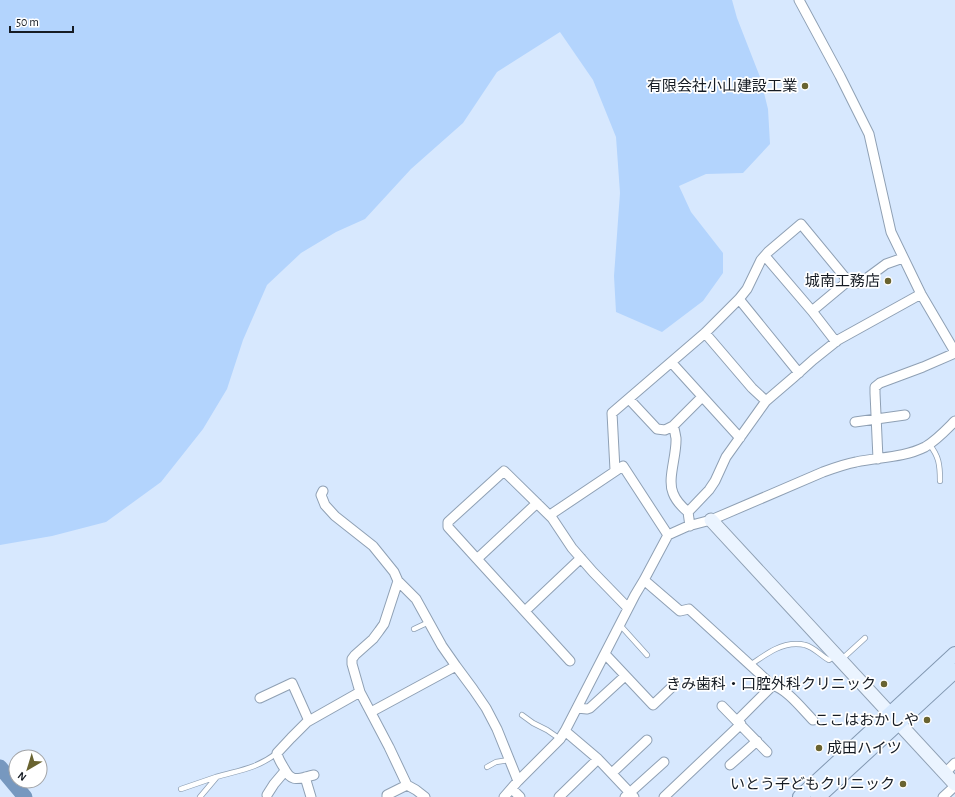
<svg xmlns="http://www.w3.org/2000/svg" width="955" height="797" viewBox="0 0 955 797" font-family="'Alegreya Sans','Noto Sans JP',sans-serif">
  <style>
    .green { fill: #b3d4fd }
    .lines { fill: none; stroke-linecap: round; stroke-linejoin: round }
    .river { stroke: #7798bf; stroke-width: 15 }
    .lane-casing { stroke: #8fa0b4; stroke-width: 6 }
    .street-casing { stroke: #8fa0b4; stroke-width: 11 }
    .secondary-casing { stroke: #8fa0b4; stroke-width: 15 }
    .primary-casing { stroke: #8298b2; stroke-width: 16 }
    .lane { stroke: #fff; stroke-width: 4.5 }
    .street { stroke: #fff; stroke-width: 9 }
    .secondary { stroke: #ebf4ff; stroke-width: 13 }
    .primary { stroke: #d7e9fe; stroke-width: 14 }
    .poi-dot { fill: #696330; stroke: #fff; stroke-width: 1.5 }
    .labels { text-anchor: middle; dominant-baseline: central; stroke-width: 3.5; stroke-linejoin: round; paint-order: stroke }
    .poi-label { font-size: 15px; fill: #161c24; stroke: #fff; text-anchor: end }
  </style>
  <rect width="100%" height="100%" fill="#d7e8fe"/>
  <path class="green" d="M0 0H732L737 18 760 77 768 109 770 144 743 173 706 174 679 186 691 212 723 253V273L703 301 662 332 616 312 614 276 620 193 616 137 593 80 560 32 497 72 463 123 411 169 365 219 336 232 301 253 267 285 243 340 227 389 203 429 161 482 106 522 52 536 0 545Z"/>
  <g class="lines">
    <path class="river" d="M0 767 25 797"/>
    <defs>
      <path id="lane" d="M929 444C939 456 940 465 940 481
        M620 625 647 655
        M414 629 429 622
        M842 659 865 638
        M750 665C764 656 778 644 796 644 799 644 802 644 805 645 814 647 821 656 829 660L835 656
        M522 715 533 723 547 730 560 739
        M487 767 496 762 509 760
        M181 789C193 785 204 781 216 777 240 770 256 769 277 753
        M200 797 216 778"/>
      <path id="street" d="M799 0 840 76 869 134 891 232 921 294 955 352
        M765 256 812 311 836 342
        M848 281 858 283 867 278 886 264 903 258
        M739 299 799 373
        M705 333 752 388 766 401
        M671 362 740 438
        M629 399 657 429 665 430 673 426 702 397
        M855 422 905 415
        M673 426C675 430 675 434 676 438 677 455 667 479 673 493 676 501 682 507 688 512
        M878 459 875 393V387L880 383 923 367 955 353
        M615 470 612 413 705 333 739 299 747 289 761 260 768 252 801 224 848 281 812 311
        M323 491 321 495 325 505 335 516 373 546 394 572 398 581 416 599 442 646 456 666 473 689 486 708 497 729 518 781
        M537 503 477 559 570 661
        M550 515 623 466 668 535
        M690 526 688 512 709 490 715 481 726 457 766 401 794 377 813 360 838 340 921 294
        M477 559 448 527V522L504 471 552 518 572 548 593 572 628 608
        M644 580 680 611 689 609 772 685C787 689 802 709 813 720
        M398 581 384 624 379 631 373 639 355 655 352 659V664L360 692 389 747 407 785
        M525 611 581 558
        M605 654 653 705 674 685
        M260 698 292 683 309 721
        M722 706 767 752
        M577 708 587 709 590 708 625 676
        M371 712 456 666
        M737 721 773 685
        M565 731 598 759 634 797
        M730 765 757 741
        M612 773 647 740
        M945 773 955 763
        M314 775C299 778 292 784 284 768 281 763 278 759 277 753L291 738 307 722 360 692
        M305 777 311 797
        M512 789 520 797
        M267 795 274 784 285 771
        M387 797V795L407 785 416 790 425 797
        M504 797 518 781 560 739 565 731 635 595 644 580 668 535 688 526 711 520 823 472C834 468 845 464 856 462 879 457 903 458 925 447 936 441 946 430 955 421
        M559 797 598 759
        M625 797 664 762
        M664 797 741 724
        M943 797 955 786"/>
      <path id="secondary" d="M711 520 955 784"/>
      <path id="primary" d="M800 797 955 654
        M818 797 955 671"/>
    </defs>
    <use href="#lane" class="lane-casing"/>
    <use href="#street" class="street-casing"/>
    <use href="#secondary" class="secondary-casing"/>
    <use href="#primary" class="primary-casing"/>
    <use href="#lane" class="lane"/>
    <use href="#street" class="street"/>
    <use href="#secondary" class="secondary"/>
    <use href="#primary" class="primary"/>
  </g>
  <g class="poi-dot">
    <circle cx="805" cy="86" r="4"/>
    <circle cx="888" cy="281" r="4"/>
    <circle cx="884" cy="684" r="4"/>
    <circle cx="927" cy="720" r="4"/>
    <circle cx="819" cy="748" r="4"/>
    <circle cx="903" cy="784" r="4"/>
  </g>
  <g class="labels">
    <g class="poi-label">
      <text x="797" y="86">有限会社小山建設工業</text>
      <text x="880" y="281">城南工務店</text>
      <text x="876" y="684">きみ歯科・口腔外科クリニック</text>
      <text x="919" y="720">ここはおかしや</text>
      <text x="827" y="748" text-anchor="start">成田ハイツ</text>
      <text x="895" y="784">いとう子どもクリニック</text>
    </g>
  </g>
  <g transform="translate(28 769) rotate(218)"><circle r="19" fill="#ffffff" stroke="#a2a4a7"/>
  <path d="M0-3L7 15L0 10L-7 15Z" fill="#696330"/>
  <text y="-6" font-size="11" font-weight="bold" text-anchor="middle" fill="#161c24">N</text>
  </g>
  <path d="M10 26v6h63v-6" fill="none" stroke="#161c24" stroke-width="2"/>
  <text x="16" y="26" font-size="12" fill="#161c24" stroke="#ffffff" stroke-width="3" paint-order="stroke">50 m</text>
</svg>
